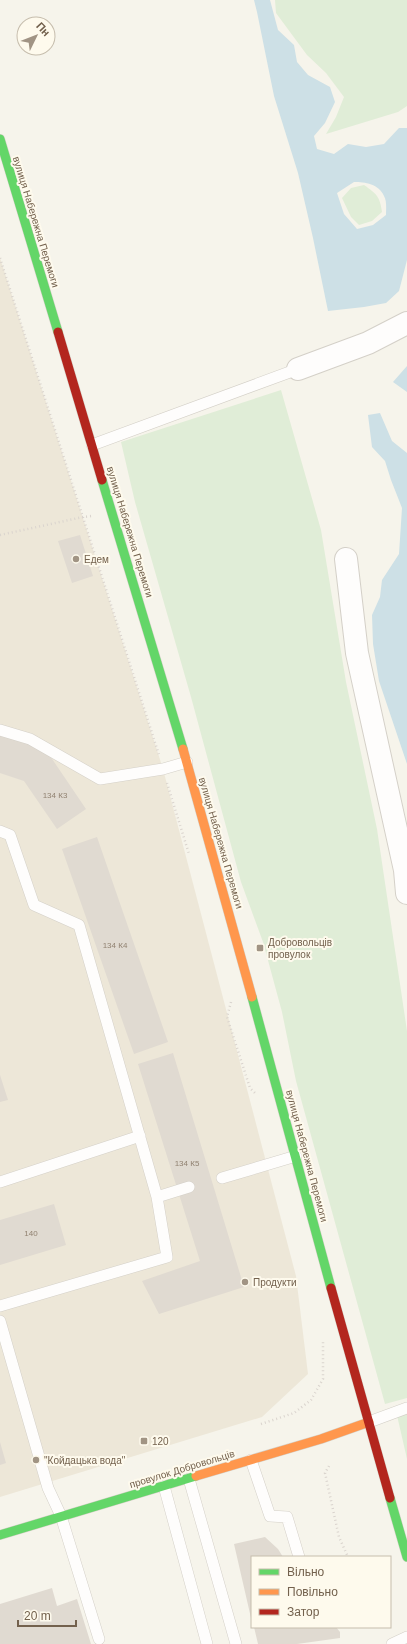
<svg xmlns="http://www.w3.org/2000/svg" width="407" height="1644" viewBox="0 0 407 1644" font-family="Arial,sans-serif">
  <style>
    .residential { fill: #ede7d8 }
    .green { fill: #e0edd7 }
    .water { fill: #cde0e6; fill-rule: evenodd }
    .building { fill: #e0dad1 }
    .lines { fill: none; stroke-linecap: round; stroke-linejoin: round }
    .lane-casing { stroke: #d4d0c8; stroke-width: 12 }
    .street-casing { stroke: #d4d0c8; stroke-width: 24 }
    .fast-casing { stroke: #d5d0c8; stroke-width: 10 }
    .slow-casing { stroke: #d5d0c8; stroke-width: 10 }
    .jam-casing { stroke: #d5d0c8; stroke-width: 10 }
    .path { stroke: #dad4ce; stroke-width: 2.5; stroke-dasharray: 1 3; stroke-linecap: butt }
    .lane { stroke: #fefdfc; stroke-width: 11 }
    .street { stroke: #fefdfc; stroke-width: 22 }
    .fast { stroke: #63d668; stroke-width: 9 }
    .slow { stroke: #ff974d; stroke-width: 9 }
    .jam { stroke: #b3261e; stroke-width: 9 }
    .poi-dot { fill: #a19484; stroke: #fefaed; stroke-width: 1.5 }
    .labels { text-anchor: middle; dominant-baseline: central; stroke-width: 4; stroke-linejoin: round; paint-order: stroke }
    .number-label { font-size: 8px; fill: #918271 }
    .street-label { font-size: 10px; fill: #73614d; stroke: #fefaed }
    .poi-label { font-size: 10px; fill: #73614d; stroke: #fefaed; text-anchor: start }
  </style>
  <rect width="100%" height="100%" fill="#f6f4eb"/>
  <path class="residential" d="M0 258 163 769 296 1276 308 1374 262 1417 0 1497Z"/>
  <path class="green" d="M275 0H407V106L398 112 326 134 336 117 344 97 326 73 307 55 276 13Z
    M364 185C377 194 380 197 382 212L372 221 359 225 351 217 342 198 351 188Z
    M281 390 321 530 346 682 377 829 407 1031V1398L385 1404 296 1081 282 1012 263 942 241 882 191 697 135 502 121 442Z
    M407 1408V1459L396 1411Z"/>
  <path class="water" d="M254 0H270L278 30 294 45 297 62 308 75 330 87 335 102 325 123 314 136 317 149 334 154 348 144 366 147 384 144 399 128H407V260L399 291 386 303 364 307 328 311 313 238 298 173 274 96 257 12ZM354 182C365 182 379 184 384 196 387 201 386 210 386 215L373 225 357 229 344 214 337 193Z
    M407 366V392L393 382Z
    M380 413 392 441 407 453V764L379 681 373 644 372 615 380 597 382 580 399 554 402 508 391 480 385 461 372 447 368 415Z"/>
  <path class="building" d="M80 535 93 576 72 583 58 541Z
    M0 734 44 747 86 809 57 829 24 781 0 773Z
    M97 837 168 1042 134 1054 62 849Z
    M173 1053 244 1287 159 1314 142 1281 200 1261 138 1064Z
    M0 1075 8 1100 0 1102Z
    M54 1204 66 1245 0 1265V1220Z
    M0 1442 6 1463 0 1465Z
    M265 1537 278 1549 283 1557H252L251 1618 234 1544Z
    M52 1588 57 1606 77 1599 91 1644H0V1604Z
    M254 1627H336L340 1632V1638L297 1644H258Z"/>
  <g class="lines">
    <defs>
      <path id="lane" d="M92 445 298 369
        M0 730 30 739 100 779 163 769 187 762
        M0 831 10 835 34 905 79 925 157 1197 167 1257 0 1306
        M222 1178 296 1156
        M0 1182 140 1136
        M157 1197 189 1187
        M0 1321 48 1488 61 1516 99 1639
        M369 1422 407 1408
        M251 1460 270 1516 287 1517 299 1557
        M189 1479 236 1644
        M164 1486 207 1644
        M392 1644 407 1637"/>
      <path id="street" d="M298 369 368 343 407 323
        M346 559 357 653 405 870 407 893"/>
      <path id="fast" d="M0 139 58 332
        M102 480 183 749
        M252 997 331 1288
        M390 1498 407 1557
        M0 1535 196 1476"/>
      <path id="slow" d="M183 749 252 997
        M196 1476 321 1439 369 1422"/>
      <path id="jam" d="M58 332 102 480
        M331 1288 390 1498"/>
    </defs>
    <use href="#lane" class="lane-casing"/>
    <use href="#street" class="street-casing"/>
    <use href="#fast" class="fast-casing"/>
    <use href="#slow" class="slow-casing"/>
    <use href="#jam" class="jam-casing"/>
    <path class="path" d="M0 258 159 755
      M0 535 83 517 92 516
      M167 783 189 854
      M231 1002 227 1017 250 1088 256 1094
      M261 1424 294 1413 311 1400 323 1379V1342
      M329 1466 325 1473 339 1537 348 1557"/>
    <use href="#lane" class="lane"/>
    <use href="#street" class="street"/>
    <use href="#fast" class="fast"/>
    <use href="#slow" class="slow"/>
    <use href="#jam" class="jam"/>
  </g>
  <g class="poi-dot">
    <circle cx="76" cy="559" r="4"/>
    <rect x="256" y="944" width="8" height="8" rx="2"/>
    <circle cx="245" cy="1282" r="4"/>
    <rect x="140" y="1437" width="8" height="8" rx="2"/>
    <circle cx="36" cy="1460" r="4"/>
  </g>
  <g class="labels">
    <g class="number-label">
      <text x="55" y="795">134 К3</text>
      <text x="115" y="945">134 К4</text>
      <text x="187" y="1163">134 К5</text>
      <text x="31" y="1233">140</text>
    </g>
    <g class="street-label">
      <text transform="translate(36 222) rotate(73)">вулиця Набережна Перемоги</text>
      <text transform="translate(130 532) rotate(73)">вулиця Набережна Перемоги</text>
      <text transform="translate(221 843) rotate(74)">вулиця Набережна Перемоги</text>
      <text transform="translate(307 1156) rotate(75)">вулиця Набережна Перемоги</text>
      <text transform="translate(182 1469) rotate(-17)">провулок Добровольців</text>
    </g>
    <g class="poi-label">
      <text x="84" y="559">Едем</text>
      <text x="268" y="942">Добровольців<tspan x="268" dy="12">провулок</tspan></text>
      <text x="253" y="1282">Продукти</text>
      <text x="152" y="1441">120</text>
      <text x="44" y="1460">"Койдацька вода"</text>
    </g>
  </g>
  <rect x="251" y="1556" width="140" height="72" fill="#fefaed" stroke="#c6bdad"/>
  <rect x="259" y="1569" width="20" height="6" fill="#63d668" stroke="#c6bdad"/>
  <text x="287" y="1576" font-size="12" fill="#73614d">Вільно</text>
  <rect x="259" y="1589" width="20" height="6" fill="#ff974d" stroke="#c6bdad"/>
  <text x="287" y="1596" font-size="12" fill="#73614d">Повільно</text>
  <rect x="259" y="1609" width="20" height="6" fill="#b3261e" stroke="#c6bdad"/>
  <text x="287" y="1616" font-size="12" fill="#73614d">Затор</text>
  <g transform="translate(36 36) rotate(47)"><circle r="19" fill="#fefaed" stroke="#c6bdad"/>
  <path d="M0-3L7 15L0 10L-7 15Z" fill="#a19484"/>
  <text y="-6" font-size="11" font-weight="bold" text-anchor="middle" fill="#73614d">Пн</text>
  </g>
  <path d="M18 1620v6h58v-6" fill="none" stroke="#73614d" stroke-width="2"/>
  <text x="24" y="1620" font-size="12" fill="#73614d" stroke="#fefaed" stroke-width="3" paint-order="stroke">20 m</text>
</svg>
